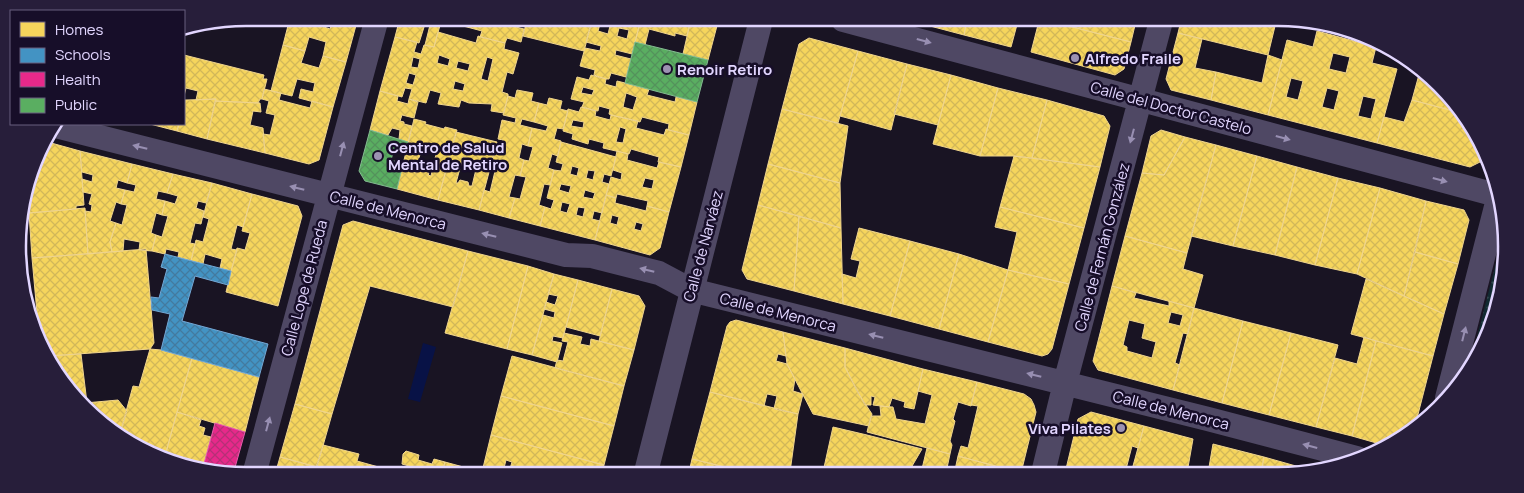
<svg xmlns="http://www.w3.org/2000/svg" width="1524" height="493" viewBox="0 0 1524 493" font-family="Manrope,sans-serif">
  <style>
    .park { fill: url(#park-dots) }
    .water { fill: #081246 }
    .homes { fill: url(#homes-cross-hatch); stroke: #f0d58d; fill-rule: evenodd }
    .schools { fill: url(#schools-cross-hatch); stroke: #73a7d5 }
    .health { fill: url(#health-cross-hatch); stroke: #e65dad }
    .public { fill: url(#public-cross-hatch); stroke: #83ba90 }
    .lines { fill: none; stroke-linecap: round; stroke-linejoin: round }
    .minor { stroke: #4f4864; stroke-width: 24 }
    .oneway { fill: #988fb2 }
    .poi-dot { fill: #9c92b2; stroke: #170e29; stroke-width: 2 }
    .labels { text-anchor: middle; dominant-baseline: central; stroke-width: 5; stroke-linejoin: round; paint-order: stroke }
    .poi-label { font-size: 15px; font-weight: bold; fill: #e2d6ff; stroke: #170e29; text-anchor: start }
    .street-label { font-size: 15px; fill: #e2d6ff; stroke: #170e29 }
    .rim { fill: none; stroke: #e2d6ff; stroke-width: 2.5 }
  </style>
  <defs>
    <pattern id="park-dots" width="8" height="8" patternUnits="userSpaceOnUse" patternTransform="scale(1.25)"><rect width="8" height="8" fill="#112a31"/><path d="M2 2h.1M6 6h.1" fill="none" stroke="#334850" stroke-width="1.8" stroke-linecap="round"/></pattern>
    <pattern id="homes-cross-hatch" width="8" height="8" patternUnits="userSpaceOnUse" patternTransform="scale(1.25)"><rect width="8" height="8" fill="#f6d55c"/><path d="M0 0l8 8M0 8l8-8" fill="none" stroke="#d2b759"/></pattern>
    <pattern id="schools-cross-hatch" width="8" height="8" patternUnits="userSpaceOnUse" patternTransform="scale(1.25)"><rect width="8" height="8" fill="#4393c3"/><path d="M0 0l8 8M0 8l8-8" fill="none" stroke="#437a9f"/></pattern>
    <pattern id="health-cross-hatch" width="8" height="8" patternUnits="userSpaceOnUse" patternTransform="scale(1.25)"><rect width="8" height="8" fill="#e7298a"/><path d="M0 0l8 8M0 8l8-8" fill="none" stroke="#b63077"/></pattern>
    <pattern id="public-cross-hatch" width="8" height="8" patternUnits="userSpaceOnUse" patternTransform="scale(1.25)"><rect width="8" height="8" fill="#5aae61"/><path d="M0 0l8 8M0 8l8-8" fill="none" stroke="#54925c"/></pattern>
  </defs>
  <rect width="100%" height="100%" fill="#191423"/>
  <path class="park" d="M1497 259 1502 261V291L1476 361 1468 372Z"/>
  <path class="water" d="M423 343 436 347 420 402 408 399Z"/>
  <path class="homes" d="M290 18H314L312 23 330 29 333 20 325 18H358L346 62 323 56 326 42 309 37 305 51 283 45Z
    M400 18H427L426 21 431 22 432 18H442L434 47 425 45 430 25 425 24 419 43 395 37Z
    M442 18H469L467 27 441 21Z
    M469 18H482L492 21 493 19H501L500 23 524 29 521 42 507 38 505 43 480 37 482 31 467 27Z
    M505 19H527L526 24Z
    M527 19H574V21L591 25 584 51 523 36Z
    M592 19H629L636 21V19H641L632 54 616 50 615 55 631 59 626 77 611 73 609 79H606L594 75 595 70 580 66 585 48 600 51 601 46 586 42ZM600 24 610 26 608 34 598 31ZM619 28 629 30 627 39 617 36Z
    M641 19H691L687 36 675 33V36L649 29 645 45 635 42Z
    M691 19H717L718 22 708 60 683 54Z
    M916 20H967L964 35 915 22Z
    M967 20 1018 21 1011 47 964 35Z
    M1039 21H1049L1131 42 1124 69 1115 75 1031 52Z
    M1049 21H1136L1131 42Z
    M1181 21 1276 22 1268 55 1178 33Z
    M1317 31 1376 47 1372 63 1397 69 1377 143 1268 115 1287 40 1313 47ZM1333 53 1350 57 1346 73 1329 69ZM1291 78 1303 81 1298 100 1286 97ZM1327 88 1339 91 1334 110 1322 107ZM1363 96 1376 99 1371 119 1358 116Z
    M438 32 476 43 478 36 505 43 504 49 519 53 513 74 507 72 502 92 508 94V96L504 113 491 111 492 104 469 103 461 100 459 107 438 104 441 93 430 90 426 103 409 99 412 89 405 88 402 97 380 91 395 37 417 42 414 52 421 54 424 45 434 47ZM439 55 450 59 448 66 437 63ZM413 57 420 59 418 68 411 67ZM487 57 493 59 488 81 481 79ZM458 61 470 64 468 71 456 68ZM409 73 416 75 413 85 406 83ZM455 81 465 84 463 91 453 89Z
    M1178 33 1202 39 1195 68 1216 72 1211 100 1171 90 1166 79Z
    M809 38 858 51 838 123 782 109 799 44Z
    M283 45 305 51 301 63 319 68 323 56 346 62 333 107 299 98 301 89 313 92 315 83 297 79 292 96 271 91Z
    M858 51 907 64 891 130 840 116Z
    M184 55 264 75 263 79H267L262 99H260L258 103 215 101 216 99 196 100 198 91 186 88 184 96Z
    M1268 55 1282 60 1268 115 1211 100 1216 72 1262 83Z
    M907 64 951 75 938 125 894 114Z
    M1420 71 1461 113 1412 100Z
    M591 75 606 79 605 84 616 87 617 81 649 89 647 95 675 102 676 97 697 102 689 135 668 130 669 124 642 117 640 122 611 115 609 114 610 109 599 106 598 111 582 107 584 102 571 99 577 77 589 80ZM583 87 594 90 592 95 581 93ZM626 93 637 97 633 110 623 107Z
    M951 75 998 88 980 156 933 144Z
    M998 88 1047 100 1032 158 1014 156H980Z
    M264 89 281 93 279 100 310 108 312 101 333 107 319 160 309 164 265 153 263 134 270 135 275 115 266 113 269 101 262 99Z
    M517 90 533 93 531 101 539 103 534 122 522 119 520 125 532 128 528 146 522 144 519 158 524 160 520 176 515 175 509 197 515 198 509 218 479 210 484 190 490 192 496 167 491 165 494 151 500 152 503 140 498 139 502 120 515 123 516 118 503 115 508 96 515 98Z
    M380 91 398 96 397 101 408 104 409 99 418 102 414 118 402 115 400 121 404 122V124L412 126 408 142 399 139 400 130 392 128 388 135 370 130Z
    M549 98 562 101 560 109 568 111 563 129 557 128 554 139 561 141 558 156 552 154 548 168 554 170 550 185 544 184 539 205 545 207 540 226 509 218 515 198 520 199 526 177 520 176 524 160 529 161 533 147 528 146 532 128 546 131 548 126 534 122 539 103 547 105Z
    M216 99 207 139 177 131 179 124H184L185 100Z
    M1047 100 1104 116 1110 126 1100 167 1032 158Z
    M1412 100 1461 113 1468 120 1484 160 1470 167 1377 143 1384 117 1404 122Z
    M215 101 260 103 261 112 253 111 250 125 263 128 265 153 207 139Z
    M581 107 596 111 595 116 610 120 611 115 638 121 636 128 664 135 666 129 689 135 681 167 658 162 659 157 631 149 629 154 603 148 604 143 589 139 588 144 572 139 573 134 563 131 568 109 579 112ZM573 120 584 122 583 128 571 126ZM620 127 626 129 623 143 616 142Z
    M782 109 848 126 840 183 768 164Z
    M414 119 426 122 425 124 444 129 445 127 457 130 438 200 397 189ZM422 147 437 150 431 176 428 175 429 174 427 171 419 170 415 173Z
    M150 124H179L177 131Z
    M1161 130 1185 137 1164 175 1142 173 1151 136Z
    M456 132 497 142 479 210 438 200ZM463 157 478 161 472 186H469L468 182 460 180 458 183H456Z
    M1185 137 1216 145 1187 253 1125 236 1142 173 1164 175Z
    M44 141 80 151 84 205 76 206V209L29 213 27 191 41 145Z
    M561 142 616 157 611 176 604 174 602 182 609 184 602 213 594 211 592 219 600 221 595 240 540 226 545 207 551 209 554 200 547 198 554 170 561 171 563 164 556 162ZM572 166 579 168 577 176 570 174ZM588 170 595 171 593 180 586 178ZM561 184 571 186 569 193 559 190ZM585 190 595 193 593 199 583 197ZM562 202 570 204 567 213 560 211ZM578 207 585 208 583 217 576 215Z
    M1216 145 1257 156 1233 246 1191 236Z
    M80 151 132 164 127 183 118 180 116 188 125 190 121 204 116 202 110 221 116 223 110 242 112 252 88 254 85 211 91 212 92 205 89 204 92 194 83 192 82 179 92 182 93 175 82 172Z
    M617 151 628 154 627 160 657 168 659 162 681 167 669 212 647 206 648 201 617 194 616 198 606 195 611 177 621 180 622 173 613 170ZM645 178 654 180 652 189 642 187Z
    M1014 156 1100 167 1084 228 1000 207Z
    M1257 156 1297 167 1275 255 1233 246Z
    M132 164 173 174 167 193 158 191 156 199 165 201 162 215 156 213 151 233 156 235 152 251 139 250 140 242 124 239 123 251 112 252 110 242 116 223 122 225 127 205 121 204 125 190 134 192 136 185 127 183Z
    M768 164 840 183 841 228 758 205Z
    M1297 167 1338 178 1315 265 1275 255Z
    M173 174 212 183 206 203 198 201 196 208 204 211 201 224 195 223 190 243 195 244 191 261 178 257 179 252 166 249 165 254 152 251 156 235 162 237 168 216 162 215 165 201 175 204 178 196 167 193Z
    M1338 178 1380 188 1357 274 1315 265Z
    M212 183 252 194 243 227 237 225 231 249 237 250 231 271 220 268 222 259 205 254 203 264 191 261 196 240 203 242 209 219 203 217Z
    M1380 188 1426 201 1404 296 1357 274Z
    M252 194 298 206 302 216 278 306 226 292 237 248 245 250 250 233 242 231Z
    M606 195 616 198 615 203 646 211 647 206 669 212 660 248 650 255 595 240ZM612 215 619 217 617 225 610 223ZM636 222 643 224 641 231 634 229Z
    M1426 201 1464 210 1469 220 1458 264 1415 252Z
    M758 205 799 216 794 291 747 279 742 270Z
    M1000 207 1084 228 1069 284 1008 270 1017 232 995 227Z
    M85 208 88 254 32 258 29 213Z
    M799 216 841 228 843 304 794 291Z
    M353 221 468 251 453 307 370 286 332 414 295 404 343 225Z
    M859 228 910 241 890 316 843 304 842 274 856 278 860 261 851 259Z
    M1125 236 1187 253 1183 269 1203 275 1194 308 1112 286Z
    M910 241 959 254 939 329 890 316Z
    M146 249 154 343 150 349 48 356 39 335 32 258Z
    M468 251 528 266 507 349 445 333Z
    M1415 252 1458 264 1444 314 1404 296Z
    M959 254 1008 270 988 342 939 329Z
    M528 266 554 274 532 355 507 349Z
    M1008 270 1069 284 1052 349 1048 354 1042 356 988 342Z
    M554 274 578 280 563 338 553 336 552 341 562 343 557 362 532 355 543 315 554 318 555 312 544 309 546 302 555 305 558 296 548 294Z
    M1366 279 1444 314 1433 356 1351 334Z
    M578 280 612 289 600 336 566 327Z
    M1112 286 1136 293 1134 298 1169 306V301L1194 308 1188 334 1183 333 1175 363 1180 365 1173 390 1098 370 1093 361ZM1171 312 1183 315 1180 326 1168 323ZM1129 320 1145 324 1142 338 1156 342 1152 358 1127 351V347L1123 345Z
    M612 289 639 296 645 306 634 350 599 341Z
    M1194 308 1243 321 1222 403 1173 390Z
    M736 320 783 332 786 356 778 354 776 361 787 364 795 379 793 391 803 394 798 414 774 409 777 396 767 394 764 406 710 392 727 326 730 322Z
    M1243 321 1291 333 1269 415 1222 403Z
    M783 332 845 348V367L858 393 872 414 869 426 813 414 787 364Z
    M564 333 582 337 580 344 590 346 591 339 634 350 624 386 555 368 557 360 563 361 568 342 562 341Z
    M1291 333 1338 345 1316 427 1269 415Z
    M1364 337 1376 341 1352 436 1316 427 1335 358 1357 364Z
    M1376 341 1433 356 1415 426 1387 446 1352 436Z
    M845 348 923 369 914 409 904 407 905 402 892 398 889 407 873 405 875 397 871 396V405H865L845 367Z
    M150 349 161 350 192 358 165 456 119 437 133 386 139 387Z
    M81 354 87 403H85L56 374 48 356Z
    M512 356 624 386 614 426 501 396Z
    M192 358 259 377 245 432 177 412Z
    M923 369 977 382 971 406 958 402 953 419 955 421 950 441 952 445 950 454 867 432 871 416H881L880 406 893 407 896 419 925 424 932 395 918 391Z
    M977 382 1024 394 1031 399 1034 405 1036 412 1021 473 958 456 961 446 968 448 978 406 971 405Z
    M710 392 798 414 790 472H745L692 459Z
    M501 396 614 426 604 465 491 435Z
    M118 400 127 411 119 437 85 403Z
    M295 404 332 414 317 467 280 457Z
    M177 412 201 420 199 426 205 428 203 435 211 437 202 471 165 456Z
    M1091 412 1144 426 1138 448 1132 446 1125 473H1065L1078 419Z
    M1144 426 1193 439 1187 473H1138L1139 468 1133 466Z
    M833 427 867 435 922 449 908 473 823 472Z
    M491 435 604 465 602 472H509L512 462 506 460 503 472H482Z
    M1213 444 1264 457 1261 473H1208Z
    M323 445 359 454 357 461 393 471H315Z
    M927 448 950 454 947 468 955 470 958 456 1021 473H921Z
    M406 451 419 455 418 460 432 464 434 459 445 462 442 472 408 471 409 466 402 464 403 454Z
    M280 457 317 467 315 471H276Z
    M1264 457 1303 468 1316 471 1308 473H1261Z
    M692 459 745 472H689Z
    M445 462 478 471V472H442Z"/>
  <path class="schools" d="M165 254 231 271 228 285 195 276 182 321 268 344 259 377 161 350 170 314 152 310 151 297 159 298 167 269 161 267Z"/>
  <path class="health" d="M215 423 245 432 234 471H202Z"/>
  <path class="public" d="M635 42 708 60 697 102 625 83Z
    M370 130 408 142 406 152 394 149 391 160 403 164 397 189 365 181 359 171Z"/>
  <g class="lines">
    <path class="minor" d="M843 20 1500 196
      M56 126 566 255 592 256 659 273 691 290 1208 419 1357 458
      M1447 398 1499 195
      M255 471 377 18
      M646 472 761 20
      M1043 473 1065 383 1161 21"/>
  </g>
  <defs><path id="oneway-solid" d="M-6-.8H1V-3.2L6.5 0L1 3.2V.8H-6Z" transform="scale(1.25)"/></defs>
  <g class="oneway">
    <use href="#oneway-solid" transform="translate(924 41) rotate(15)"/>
    <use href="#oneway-solid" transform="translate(1132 136) rotate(105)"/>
    <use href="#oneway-solid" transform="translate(1283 138) rotate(15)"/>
    <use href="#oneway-solid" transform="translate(140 147) rotate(-166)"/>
    <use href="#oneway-solid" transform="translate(342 149) rotate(-75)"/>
    <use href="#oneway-solid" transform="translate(1440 180) rotate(15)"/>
    <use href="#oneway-solid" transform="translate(297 188) rotate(-166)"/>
    <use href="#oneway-solid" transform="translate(489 235) rotate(-166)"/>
    <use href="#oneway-solid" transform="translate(647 270) rotate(-166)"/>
    <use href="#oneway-solid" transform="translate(1464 334) rotate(-76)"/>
    <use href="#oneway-solid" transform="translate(876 336) rotate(-166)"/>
    <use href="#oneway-solid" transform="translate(1034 375) rotate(-166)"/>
    <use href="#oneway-solid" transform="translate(268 424) rotate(-75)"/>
    <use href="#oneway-solid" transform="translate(1310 446) rotate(-165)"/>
  </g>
  <g class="poi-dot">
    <circle cx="1075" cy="58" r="5"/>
    <circle cx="667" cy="69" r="5"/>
    <circle cx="378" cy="156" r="5"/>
    <circle cx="1121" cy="428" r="5"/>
  </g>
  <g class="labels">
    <g class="poi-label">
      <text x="1085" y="58">Alfredo Fraile</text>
      <text x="677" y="69">Renoir Retiro</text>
      <text x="388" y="147">Centro de Salud<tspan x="388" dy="17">Mental de Retiro</tspan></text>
      <text x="1111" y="428" text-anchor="end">Viva Pilates</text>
    </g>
    <g class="street-label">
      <text transform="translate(1171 108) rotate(15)">Calle del Doctor Castelo</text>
      <text transform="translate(388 210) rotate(14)">Calle de Menorca</text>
      <text transform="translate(703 246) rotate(-75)">Calle de Narváez</text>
      <text transform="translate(1102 247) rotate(-75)">Calle de Fernán González</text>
      <text transform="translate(304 288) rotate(-75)">Calle Lope de Rueda</text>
      <text transform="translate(778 312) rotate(14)">Calle de Menorca</text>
      <text transform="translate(1171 410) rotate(14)">Calle de Menorca</text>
    </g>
  </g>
  <path d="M0 0H1524V493H0ZM246 26H1278A220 220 0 0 1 1498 246V247A220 220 0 0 1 1278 467H246A220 220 0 0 1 26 247V246A220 220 0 0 1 246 26Z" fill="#271e3a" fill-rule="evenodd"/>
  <path class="rim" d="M246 26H1278A220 220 0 0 1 1498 246V247A220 220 0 0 1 1278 467H246A220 220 0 0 1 26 247V246A220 220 0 0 1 246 26Z"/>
  <rect x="10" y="10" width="175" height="115" fill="#170e29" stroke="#685e7f"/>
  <rect x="20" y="22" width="25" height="15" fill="#f6d55c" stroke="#685e7f"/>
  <text x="55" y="35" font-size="15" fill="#e2d6ff">Homes</text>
  <rect x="20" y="48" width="25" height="15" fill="#4393c3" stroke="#685e7f"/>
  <text x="55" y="60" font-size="15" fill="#e2d6ff">Schools</text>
  <rect x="20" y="72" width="25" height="15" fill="#e7298a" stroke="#685e7f"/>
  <text x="55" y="85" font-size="15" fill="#e2d6ff">Health</text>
  <rect x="20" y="98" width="25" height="15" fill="#5aae61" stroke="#685e7f"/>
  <text x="55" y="110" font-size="15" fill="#e2d6ff">Public</text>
</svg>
